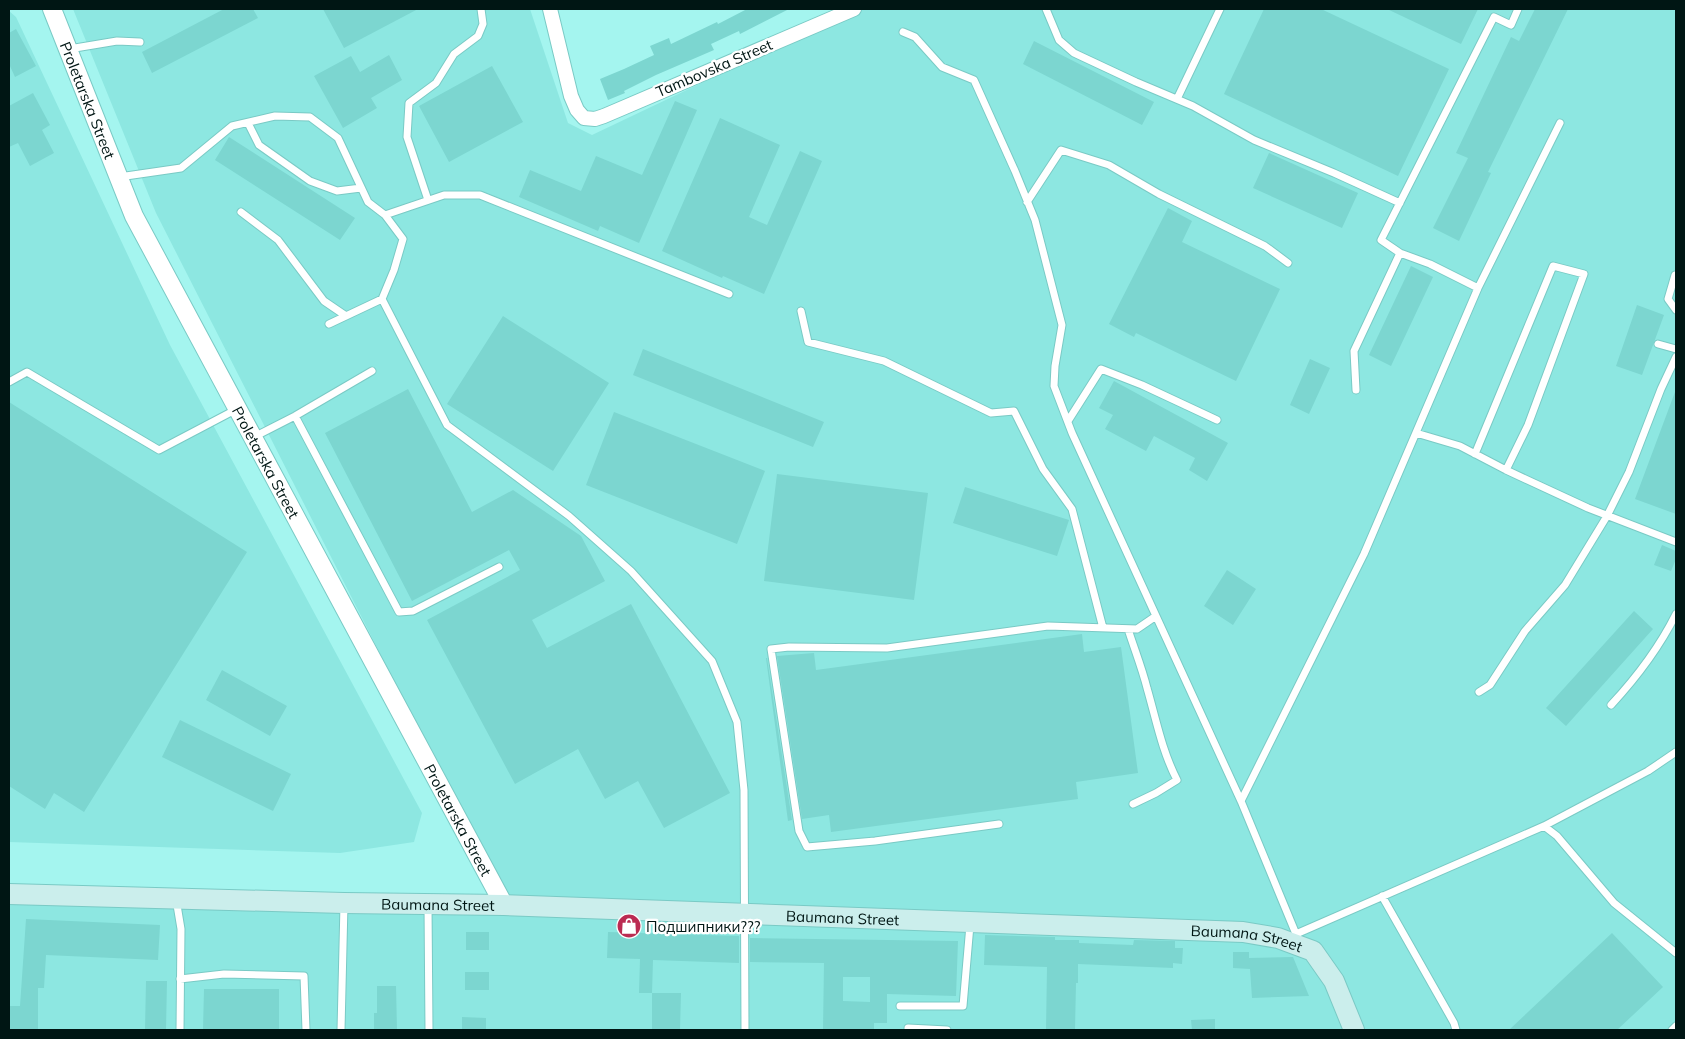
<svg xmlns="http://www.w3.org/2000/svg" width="1685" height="1039" viewBox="0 0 1685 1039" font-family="Mulish,sans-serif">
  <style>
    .built { fill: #8de7e1 }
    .building { fill: #7cd6d0; fill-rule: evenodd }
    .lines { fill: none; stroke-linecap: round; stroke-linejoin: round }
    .service-casing { stroke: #7acac5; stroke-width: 9 }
    .minor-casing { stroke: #7acac5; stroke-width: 16 }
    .tertiary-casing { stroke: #7acac5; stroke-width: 20 }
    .secondary-casing { stroke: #7acac5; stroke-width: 22 }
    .service { stroke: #fff; stroke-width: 7 }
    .minor { stroke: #fff; stroke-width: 14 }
    .tertiary { stroke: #fff; stroke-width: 18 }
    .secondary { stroke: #cbeeec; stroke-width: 20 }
    .labels { text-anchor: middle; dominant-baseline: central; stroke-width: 4.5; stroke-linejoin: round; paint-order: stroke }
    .street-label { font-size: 15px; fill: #001614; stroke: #fff }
    .poi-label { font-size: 15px; fill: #001614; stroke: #fff; text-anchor: start }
  </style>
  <rect width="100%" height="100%" fill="#a4f5ef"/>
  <path class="built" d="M73 9H530L568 123 592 135 857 9H1676V1030H1362L1318 944 504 897 156 213Z
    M9 11 16 17 170 345 422 813 414 842 340 853 9 842Z
    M9 902 504 913 1242 940 1276 946 1307 958 1327 985 1345 1030H9Z"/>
  <path class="building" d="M224 9H253L258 18 152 73 142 52Z
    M323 9H418L344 48Z
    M747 9H789L740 34 739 31 711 44 714 50 656 75 624 91 625 93 608 100 600 79 624 69 654 55 650 46 669 38 671 44 717 22 718 24Z
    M1264 9H1321L1449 69 1398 176 1224 94Z
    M1387 9H1478L1461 44Z
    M1535 9H1568L1488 172 1491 173 1459 241 1433 228 1468 158 1456 153 1511 37 1519 41Z
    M16 29 36 66 15 77 9 64V33Z
    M1034 41 1154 102 1142 125 1023 64Z
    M389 55 402 80 371 98 377 108 343 128 314 76 351 56 360 72Z
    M492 66 523 122 449 162 419 106Z
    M33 93 50 125 42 130 54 153 30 166 18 143 9 147V106Z
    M675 101 697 110 639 243 600 226 598 231 519 197 530 170 581 191 596 156 642 175Z
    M720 118 780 145 749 217 767 225 800 151 822 161 764 294 723 276 722 278 662 251Z
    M229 137 355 218 340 240 215 160Z
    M1269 153 1358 193 1342 228 1253 188Z
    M1168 208 1192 221 1182 242 1280 289 1236 381 1136 333 1134 337 1109 324Z
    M1411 266 1433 277 1391 366 1369 355Z
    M1637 305 1664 315 1642 375 1616 366Z
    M503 316 609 383 553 471 447 404Z
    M643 349 824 422 813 447 633 375Z
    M1310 359 1330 368 1309 414 1290 405Z
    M1114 381 1228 443 1207 481 1189 470 1195 458 1154 436 1146 451 1105 429 1113 415 1099 408Z
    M408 389 472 512 513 490 581 536 605 581 532 620 547 648 631 604 730 793 664 828 638 781 605 799 578 749 515 784 427 620 520 570 509 550 412 601 325 433Z
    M1675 392H1676V514L1635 499Z
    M9 402 247 552 84 812 54 793 45 809 9 786Z
    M614 412 765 471 737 544 586 485Z
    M777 474 928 493 914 600 764 581Z
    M965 487 1069 520 1057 556 953 523Z
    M1662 545 1676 551V559L1671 571 1654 565Z
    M1227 570 1256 589 1233 625 1204 606Z
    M1634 611 1653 629 1566 726 1546 708Z
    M1082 634 1084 652 1121 647 1138 773 1076 782 1078 799 831 832 829 815 802 819 777 656 814 653 816 670Z
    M766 658H767L792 820 788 821Z
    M222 670 287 706 270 736 206 700Z
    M180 720 291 774 273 811 162 757Z
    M26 919 160 925 158 960 46 955 44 988H38V1030H9V1006H20Z
    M466 932H489V950H466Z
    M608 932 739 936V963L653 960 652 993H639L640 959 607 958Z
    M1612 933 1663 987 1617 1030H1509Z
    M985 935 1055 937V940H1079V943L1133 945 1134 940 1175 941V948H1183L1182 964 1173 963V968L1078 964V983H1076L1075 1030H1046L1047 967 984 965Z
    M750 938 958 941 956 996 887 994V1023H874V1030H823L824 963 750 962ZM843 977H870V1002L843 1001Z
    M1233 952H1249V958L1293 957 1309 996 1252 998 1250 969 1233 968Z
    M465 972H489V990H465Z
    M146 981H167L166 1030H145Z
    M377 986H396L397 1030H374V1013H377Z
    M204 989H279V1030H203Z
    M652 993H681L680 1030H652Z
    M462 1017 486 1018V1030H462Z
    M1215 1019V1030H1192L1191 1020Z"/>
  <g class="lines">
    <defs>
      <path id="service" d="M1046 9 1059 40 1074 53 1136 82 1193 106 1254 140 1334 173 1400 203
        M903 32 915 37 942 67 974 80 1015 171 1035 220 1062 325 1055 366 1054 386 1072 433 1241 801 1296 934 1295 942
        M69 49 117 41 140 42
        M1177 99 1220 9
        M248 123 259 145 310 181 337 191 361 188
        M119 177 181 168 232 126 275 116 310 117 338 138 368 202 385 215 403 239 394 270 382 299 329 324
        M428 200 407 137 409 103 436 83 454 54 478 36 483 24 481 9
        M1027 202 1061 150 1109 165 1159 194 1265 246 1288 263
        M241 212 278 240 324 301 346 316
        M385 215 444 195H480L729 294
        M1400 253 1381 240 1494 17 1511 25 1518 9
        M1675 275 1668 299 1676 310
        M382 299 447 425 569 516 631 571 712 661 737 722 744 790 745 1030
        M801 311 808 342 884 361 991 413 1014 411 1043 469 1072 509 1103 628
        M1658 344 1676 349
        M9 382 27 372 159 450 237 409
        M1356 390 1354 351 1400 253 1430 264 1478 288
        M295 416 399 612 413 611 499 567
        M1068 421 1101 369 1142 385 1217 420
        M1416 433 1460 446 1506 470 1588 508 1676 542
        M254 437 295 416 372 371
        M1475 454 1553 266 1584 274 1528 425 1506 470
        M1128 629C1134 648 1142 668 1147 688 1156 719 1162 751 1177 780L1156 793 1133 804
        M1479 692 1490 685 1525 631 1565 585 1607 516 1629 472 1661 389 1676 357
        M1611 705C1637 677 1659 648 1676 614
        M1241 801 1364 554 1478 288 1560 123
        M999 824 875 841 807 847 799 831 771 649 789 647 887 648 1048 626 1137 629 1156 616
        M1544 826 1557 836 1614 903 1676 953
        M1382 896 1454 1023 1456 1030
        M176 899 181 929 180 1030
        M428 905 429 1030
        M1296 934 1544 826 1648 771 1676 752
        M180 979 224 974 304 976 306 1030
        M900 1006H963L970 925
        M341 1030 344 904
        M908 1030V1028L947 1030
        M1672 1030 1676 1026"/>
      <path id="minor" d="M550 9 571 96 577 110 584 118 595 119 604 116 854 9"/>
      <g id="tertiary">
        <path id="s1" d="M52 9 134 216 504 905"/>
      </g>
      <g id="secondary">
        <path id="s2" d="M9 894 344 903 504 905 1243 932 1278 938 1313 951 1334 981 1354 1030"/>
      </g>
    </defs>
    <use href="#service" class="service-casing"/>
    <use href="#minor" class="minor-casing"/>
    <use href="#tertiary" class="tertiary-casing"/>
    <use href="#secondary" class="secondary-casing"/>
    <use href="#service" class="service"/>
    <use href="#minor" class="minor"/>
    <use href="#tertiary" class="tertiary"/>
    <use href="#secondary" class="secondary"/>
  </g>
  <defs>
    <symbol id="shop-disc" viewBox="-11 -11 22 22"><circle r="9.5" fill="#bb2b52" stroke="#fff"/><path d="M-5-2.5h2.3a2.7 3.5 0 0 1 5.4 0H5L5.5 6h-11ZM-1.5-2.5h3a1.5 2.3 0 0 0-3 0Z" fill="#fff"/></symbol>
  </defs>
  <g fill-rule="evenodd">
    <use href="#shop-disc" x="615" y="912" width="28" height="28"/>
  </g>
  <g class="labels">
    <g class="street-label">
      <text transform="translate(714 68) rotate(-23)">Tambovska Street</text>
      <text stroke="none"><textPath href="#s1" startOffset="98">Proletarska Street</textPath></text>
      <text stroke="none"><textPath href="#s1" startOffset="502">Proletarska Street</textPath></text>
      <text stroke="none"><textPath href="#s1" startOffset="908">Proletarska Street</textPath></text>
      <text stroke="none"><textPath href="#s2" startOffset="429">Baumana Street</textPath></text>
      <text stroke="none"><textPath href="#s2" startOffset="834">Baumana Street</textPath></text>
      <text stroke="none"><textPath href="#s2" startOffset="1239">Baumana Street</textPath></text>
    </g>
    <g class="poi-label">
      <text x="646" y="926">Подшипники???</text>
    </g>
  </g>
  <rect width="1685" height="1039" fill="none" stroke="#001614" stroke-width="20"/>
</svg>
